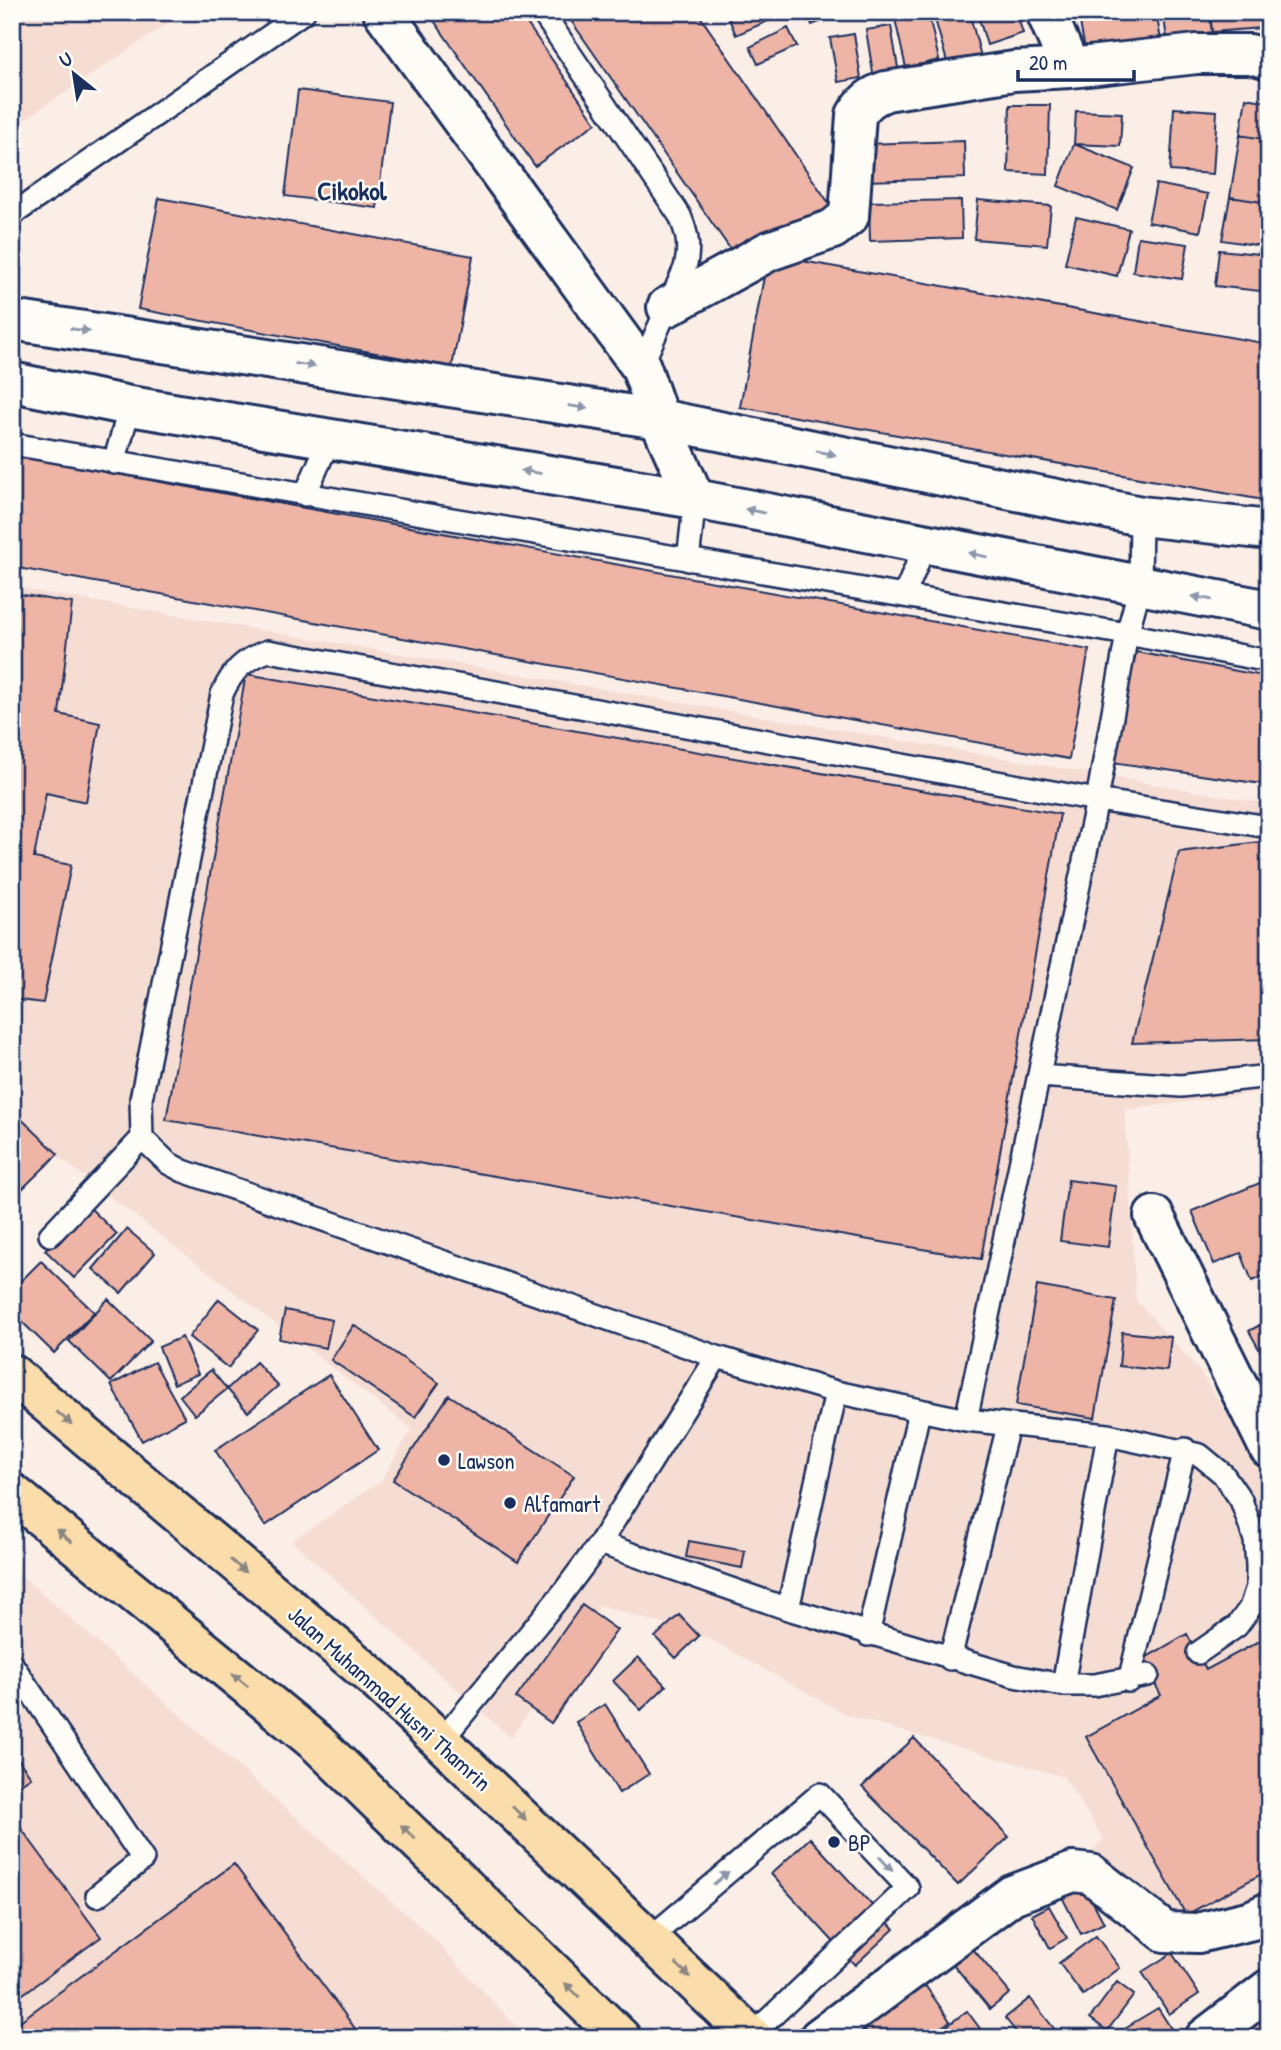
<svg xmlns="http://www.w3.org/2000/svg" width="1281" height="2050" viewBox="0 0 1281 2050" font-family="'Patrick Hand',sans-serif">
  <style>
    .built { fill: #f6ddd4 }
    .building { fill: #eeb5a6; stroke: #1b2f5e; stroke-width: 2 }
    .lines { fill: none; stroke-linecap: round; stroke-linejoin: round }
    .service-casing { stroke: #1b2f5e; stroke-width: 26 }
    .minor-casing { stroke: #1b2f5e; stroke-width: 44 }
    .primary-casing { stroke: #1b2f5e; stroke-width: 44 }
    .service { stroke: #fdfcf7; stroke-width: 21 }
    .minor { stroke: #fdfcf7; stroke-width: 38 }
    .primary { stroke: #fbddab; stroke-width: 38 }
    .oneway { fill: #8c96aa }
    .oneway2 { fill: #8b8684 }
    .poi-dot { fill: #1b2f5e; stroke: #fdfcf7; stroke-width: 2.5 }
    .labels { text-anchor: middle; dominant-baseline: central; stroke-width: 5; stroke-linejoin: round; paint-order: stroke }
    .poi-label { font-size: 23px; fill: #1b2f5e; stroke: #fdfcf7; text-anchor: start }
    .street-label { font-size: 23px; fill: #1b2f5e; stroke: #fdfcf7 }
    .quarter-label { font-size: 26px; font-weight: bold; fill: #1b2f5e; stroke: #fdfcf7 }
  </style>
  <rect width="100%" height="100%" fill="#faeee7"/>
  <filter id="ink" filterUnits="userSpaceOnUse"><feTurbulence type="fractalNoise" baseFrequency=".0143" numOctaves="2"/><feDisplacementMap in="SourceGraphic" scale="14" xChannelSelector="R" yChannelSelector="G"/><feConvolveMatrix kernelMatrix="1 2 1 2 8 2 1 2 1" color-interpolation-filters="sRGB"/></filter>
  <g filter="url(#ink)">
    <path class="built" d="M12 12H185L12 128Z
      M12 587 1269 804V1091L1125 1110 1136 1300 1201 1373 1269 1481V1896L1232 1912 1175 1915 1087 1857 1104 1839 1064 1777 849 1716 708 1638 600 1605 511 1738 292 1541 381 1481 412 1429 12 1121Z
      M12 1567 432 1937 527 2038H12Z"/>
    <path class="building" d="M428 12H519L596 123 535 166Z
      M565 12H697L831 206 740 263Z
      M726 12H775L777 17 736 35Z
      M807 12H845L812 25Z
      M928 12 939 60 906 68 895 19Z
      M933 12H969L982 60 949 69Z
      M977 12H1016L1023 33 987 45Z
      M1078 12H1156L1161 40 1086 55Z
      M1163 12H1209L1212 32 1167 39Z
      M1210 12H1260L1261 28 1212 32Z
      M891 26 899 74 874 79 866 30Z
      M788 28 797 46 758 64 750 47Z
      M854 34 861 78 838 82 830 38Z
      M298 90 390 102 377 208 285 196Z
      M1246 98 1269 102V140L1240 135Z
      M1010 105H1050L1048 174 1008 172Z
      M1174 108 1217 111 1213 174 1170 171Z
      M1076 111 1122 113 1120 146 1074 144Z
      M1240 135 1269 140V203L1230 197Z
      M964 141 965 178 865 181 863 144Z
      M1074 144 1134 168 1117 210 1058 186Z
      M1156 184 1208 194 1200 232 1148 222Z
      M1230 197 1269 203V247L1222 240Z
      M159 198 473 256 452 367 138 309Z
      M961 200 962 238 870 241 869 202Z
      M978 200 1051 206 1047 245 974 239Z
      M1076 217 1129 229 1117 276 1065 264Z
      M1138 237 1188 244 1182 279 1133 272Z
      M1219 250 1269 255V292L1215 286Z
      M768 255 1269 344V501L740 407Z
      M12 455 1089 650 1069 759 12 567Z
      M12 593 72 603 59 714 100 723 86 802 46 793 34 858 71 865 43 1003 12 999Z
      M1136 652 1269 677V785L1112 762Z
      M246 674 1060 814 981 1259 166 1120Z
      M1269 841V1039L1132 1043 1179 852Z
      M1269 1090V1130H1268L1262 1091Z
      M12 1110 58 1154 17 1194 12 1189Z
      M1068 1180 1116 1186 1108 1247 1060 1241Z
      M1262 1182 1269 1197V1274L1252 1281 1241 1253 1214 1264 1192 1211Z
      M88 1206 117 1234 74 1278 45 1250Z
      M127 1229 155 1253 121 1293 93 1269Z
      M41 1261 94 1312 54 1353 12 1312V1290Z
      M1037 1286 1116 1300 1095 1418 1016 1405Z
      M108 1299 151 1341 111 1382 69 1341Z
      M219 1299 258 1330 228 1368 189 1337Z
      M285 1310 332 1320 326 1348 279 1339Z
      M1269 1320V1367L1249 1331Z
      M354 1325 439 1383 415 1417 331 1360Z
      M1122 1332 1171 1337 1167 1371 1119 1366Z
      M182 1337 198 1374 174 1384 159 1347Z
      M154 1362 185 1418 142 1441 111 1385Z
      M256 1362 278 1386 248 1412 227 1389Z
      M211 1370 227 1389 195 1415 180 1396Z
      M329 1375 378 1450 265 1526 215 1450Z
      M449 1395 574 1476 518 1562 393 1480Z
      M689 1541 745 1551 742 1568 686 1557Z
      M582 1605 617 1630 551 1723 516 1698Z
      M679 1615 699 1636 676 1658 655 1637Z
      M1187 1634 1206 1670 1269 1636V1870L1186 1915 1086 1737 1161 1695 1142 1660Z
      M638 1657 666 1686 641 1710 613 1681Z
      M605 1704 649 1774 619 1793 576 1722Z
      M914 1738 1009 1837 958 1885 862 1787Z
      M12 1751 31 1777 12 1790Z
      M12 1816 101 1937 12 2002Z
      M810 1838 894 1929 855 1965 771 1874Z
      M234 1864 362 2038H12V2027Z
      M1084 1885 1104 1923 1081 1934 1062 1897Z
      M1049 1906 1067 1938 1050 1948 1032 1915Z
      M1096 1936 1120 1968 1083 1995 1059 1963Z
      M963 1937 1010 1993 990 2009 943 1952Z
      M1172 1953 1199 1994 1169 2014 1142 1972Z
      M920 1978 950 2021 926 2038H870L859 2022Z
      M1117 1982 1134 1995 1107 2031 1090 2018Z
      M1030 1998 1056 2031 1047 2038H1021L1005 2018Z
      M1269 2002V2038H1257L1245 2016Z
      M1158 2008 1177 2038H1108Z
      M967 2011 987 2038H931Z"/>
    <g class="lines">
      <defs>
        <path id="service" d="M542 12 680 216C688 235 690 248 685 268L641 367
          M12 215 304 12
          M12 444 1127 634 1269 661
          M114 463 130 406
          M305 495 330 438
          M688 560 695 499
          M904 596 925 545
          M1039 1076 1181 1086 1269 1076
          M50 1235 142 1138
          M966 1420 1097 800 1127 634 1140 587 1141 516
          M600 1543 788 1609 1014 1676 1063 1685H1094L1148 1675
          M788 1609 836 1392
          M868 1635 919 1412
          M1198 1653 1237 1626 1250 1608 1257 1587V1565L1255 1540 1241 1500 1223 1474 1200 1455 1108 1435 966 1420 836 1392 717 1357 183 1171 168 1163 142 1138 141 1099 222 694C233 670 243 660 268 651L1097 800 1269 827
          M950 1659 1008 1426
          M12 1664 143 1859 97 1896
          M1129 1681 1185 1449
          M1063 1685 1108 1435
          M442 1740 562 1594 600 1543 717 1357
          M650 1938 820 1794 908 1888 751 2036"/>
        <path id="minor" d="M383 12 641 367 659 419 695 499
          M1046 12 1070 68
          M667 307 769 251 833 229 849 216 856 115C864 102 872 96 886 91L1014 71 1070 68 1197 54H1250L1269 59
          M12 320 659 419 1141 516 1269 530
          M12 382 130 406 695 499 1269 610
          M1154 1216 1269 1448
          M819 2038 1012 1895 1073 1872 1091 1874 1165 1932 1198 1933 1252 1920 1269 1912
          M1205 2038 1269 1989"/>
        <path id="primary" d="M12 1374 376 1680 753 2038
          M12 1493 317 1743 621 2038"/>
      </defs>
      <use href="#service" class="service-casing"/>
      <use href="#minor" class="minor-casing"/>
      <use href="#primary" class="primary-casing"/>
      <use href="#service" class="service"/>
      <use href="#minor" class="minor"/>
      <use href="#primary" class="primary"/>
    </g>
    <defs><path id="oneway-solid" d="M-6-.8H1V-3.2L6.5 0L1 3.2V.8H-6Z" transform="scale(1.75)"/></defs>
    <g class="oneway">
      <use href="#oneway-solid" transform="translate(80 330) rotate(9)"/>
      <use href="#oneway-solid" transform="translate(305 365) rotate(9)"/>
      <use href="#oneway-solid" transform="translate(578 407) rotate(9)"/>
      <use href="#oneway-solid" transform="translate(826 453) rotate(11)"/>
      <use href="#oneway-solid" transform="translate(531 472) rotate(-171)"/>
      <use href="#oneway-solid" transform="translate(755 511) rotate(-169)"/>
      <use href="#oneway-solid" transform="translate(978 555) rotate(-169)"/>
      <use href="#oneway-solid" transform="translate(1202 598) rotate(-170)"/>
      <use href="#oneway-solid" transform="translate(886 1864) rotate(47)"/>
      <use href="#oneway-solid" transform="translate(721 1878) rotate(-40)"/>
    </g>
    <g class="oneway2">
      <use href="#oneway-solid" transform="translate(64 1418) rotate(40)"/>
      <use href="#oneway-solid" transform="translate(64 1536) rotate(-141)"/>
      <use href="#oneway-solid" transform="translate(238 1566) rotate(40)"/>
      <use href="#oneway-solid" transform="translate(240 1680) rotate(-141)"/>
      <use href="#oneway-solid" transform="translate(519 1813) rotate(44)"/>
      <use href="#oneway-solid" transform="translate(408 1832) rotate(-136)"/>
      <use href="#oneway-solid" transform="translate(683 1970) rotate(44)"/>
      <use href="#oneway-solid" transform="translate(572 1990) rotate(-136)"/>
    </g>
  </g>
  <g class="poi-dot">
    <circle cx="444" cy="1460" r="7"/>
    <circle cx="510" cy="1503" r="7"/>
    <circle cx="834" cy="1842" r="7"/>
  </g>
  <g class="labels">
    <g class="poi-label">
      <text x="458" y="1460">Lawson</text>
      <text x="524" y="1503">Alfamart</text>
      <text x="848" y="1842">BP</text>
    </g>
    <g class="street-label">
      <text transform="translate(390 1698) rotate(42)">Jalan Muhammad Husni Thamrin</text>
    </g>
    <g class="quarter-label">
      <text x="352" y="190">Cikokol</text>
    </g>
  </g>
  <rect width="1281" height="2050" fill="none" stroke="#fdfcf7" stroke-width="42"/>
  <rect x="21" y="21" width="1239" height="2008" fill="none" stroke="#1b2f5e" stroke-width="2.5" filter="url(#ink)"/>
  <g transform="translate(74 74) rotate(330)" stroke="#fdfcf7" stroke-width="5" paint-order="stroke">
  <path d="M0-5L12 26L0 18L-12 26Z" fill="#1b2f5e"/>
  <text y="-10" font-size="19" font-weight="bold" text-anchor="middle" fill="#1b2f5e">U</text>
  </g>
  <path d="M1018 70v10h116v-10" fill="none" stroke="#1b2f5e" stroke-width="3.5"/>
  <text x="1029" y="70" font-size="21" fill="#1b2f5e" stroke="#fdfcf7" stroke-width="5" paint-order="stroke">20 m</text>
</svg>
